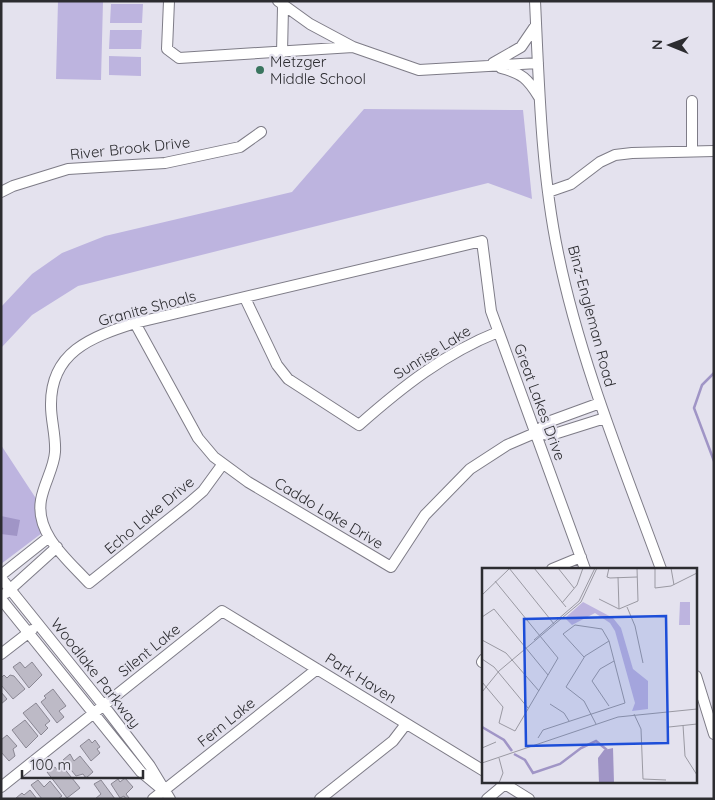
<svg xmlns="http://www.w3.org/2000/svg" width="715" height="800" viewBox="0 0 715 800" font-family="Quicksand,sans-serif">
  <style>
    .green { fill: #bdb4df }
    .water { fill: #a095c6 }
    .lines { fill: none; stroke-linecap: round; stroke-linejoin: round }
    .stream { stroke: #a095c6; stroke-width: 2.5 }
    .building { fill: #bdbac6; stroke: #8a8793 }
    .minor-casing { stroke: #7e7c87; stroke-width: 12 }
    .minor { stroke: #fff; stroke-width: 10 }
    .poi-dot { fill: #3a755f; stroke: #e4e2ee; stroke-width: 2 }
    .labels { text-anchor: middle; dominant-baseline: central; stroke-width: 4.5; stroke-linejoin: round; paint-order: stroke }
    .poi-label { font-size: 15px; fill: #2c2c30; stroke: #e4e2ee; text-anchor: start }
    .street-label { font-size: 15px; fill: #2c2c30; stroke: #e4e2ee }
    .inset-river { fill: none; stroke: #a095c6; stroke-width: 2.5 }
    .inset-road { fill: none; stroke: #9a99a2; stroke-width: 1 }
    .view { fill: #1d4ed8; fill-opacity: 0.15; stroke: #1d4ed8; stroke-width: 2.5 }
    .inset-edge { fill: none; stroke: #2c2c30; stroke-width: 2.5 }
  </style>
  <rect width="100%" height="100%" fill="#e4e2ee"/>
  <path class="green" d="M58 1H103L101 80 56 79Z
    M111 4H143L142 23H110Z
    M110 30H142L141 49H109Z
    M109 56 141 57V76L109 75Z
    M364 109 523 110 532 199 488 183 78 286 32 315 1 348V307L32 274 62 253 105 236 292 192Z
    M1 445 37 500 42 533 1 564Z"/>
  <path class="water" d="M1 516 20 520 17 536 1 534Z"/>
  <g class="lines">
    <path class="stream" d="M714 373 702 385 694 408 714 461"/>
  </g>
  <path class="building" d="M20 662 25 668 32 662 42 675 29 688 13 667Z
    M4 675 7 678 10 675 14 676 25 689 13 699 1 685V678Z
    M53 689 66 706 59 711 64 717 57 723 41 702 46 698 44 696Z
    M1 692 7 699 1 704Z
    M36 703 50 721 45 725 48 728 41 735 23 713Z
    M25 720 38 736 26 748 12 730Z
    M7 735 17 746 13 749 15 756 9 761 1 752V740Z
    M89 739 92 743 95 740 100 747 97 749 100 753 91 761 80 746Z
    M70 754 74 761 80 756 93 772 86 778 83 774 76 776 63 760Z
    M55 767 58 771 63 767 80 788 67 798 47 772Z
    M125 778 133 787 126 794 129 798 126 799 124 796 120 798 111 784 118 779 120 782Z
    M38 780 44 787 50 781 62 796 58 799H42L31 785Z
    M101 780 115 799H95L101 794 94 784Z
    M30 790 37 799 16 798 22 793 24 795Z"/>
  <g class="lines">
    <defs>
      <path id="minor" d="M169 1 167 49 179 58 353 47 419 70 538 63
        M278 1 310 24 353 47
        M535 1C539 85 541 171 558 253 580 361 623 465 661 569
        M282 53 283 7
        M493 63 521 47 536 25
        M501 68C522 73 528 79 539 97
        M692 151V101
        M1 192 13 186 68 169 165 163 240 147 261 132
        M548 192 571 184 600 162 615 155 632 153 714 151
        M245 298 277 365 288 379 359 425C402 387 445 353 498 332
        M135 323 198 438 214 457 248 482 391 567 425 515 470 469 507 445 535 433 548 422 600 403
        M535 433 551 435 605 418
        M222 465 203 491 188 504 89 583C68 560 35 534 41 500 44 483 54 468 55 452 56 436 51 421 51 406 50 352 91 337 135 323L482 241 491 311 585 569
        M552 569 581 557
        M1 575 49 537
        M1 578 104 706 150 766 170 799
        M6 593 57 547
        M1 599 141 772 159 787
        M1 654 32 630
        M482 662 484 659
        M696 676 714 734
        M500 781 529 799
        M1 787 222 611 484 771
        M153 799 317 669
        M320 799 393 741 406 724
        M487 799 505 784"/>
    </defs>
    <use href="#minor" class="minor-casing"/>
    <use href="#minor" class="minor"/>
  </g>
  <circle class="poi-dot" cx="260" cy="70" r="5"/>
  <g class="labels">
    <g class="poi-label">
      <text x="270" y="61">Metzger<tspan x="270" dy="17">Middle School</tspan></text>
    </g>
    <g class="street-label">
      <text transform="translate(130 148) rotate(-6)">River Brook Drive</text>
      <text transform="translate(147 308) rotate(-15)">Granite Shoals</text>
      <text transform="translate(592 316) rotate(75)">Binz-Engleman Road</text>
      <text transform="translate(432 352) rotate(-32)">Sunrise Lake</text>
      <text transform="translate(540 402) rotate(70)">Great Lakes Drive</text>
      <text transform="translate(329 513) rotate(31)">Caddo Lake Drive</text>
      <text transform="translate(149 515) rotate(-40)">Echo Lake Drive</text>
      <text transform="translate(149 650) rotate(-39)">Silent Lake</text>
      <text transform="translate(96 673) rotate(52)">Woodlake Parkway</text>
      <text transform="translate(361 678) rotate(32)">Park Haven</text>
      <text transform="translate(226 722) rotate(-39)">Fern Lake</text>
    </g>
  </g>
  <g transform="translate(482 568)">
    <rect width="215" height="215" fill="#e4e2ee"/>
    <path d="M101 34 131 50 139 60 151 101 166 113V141L150 143 153 135 133 63 128 55 113 45 90 57 83 50ZM198 34H208V57H197Z" fill="#bdb4df"/>
    <path d="M131 180 132 215H117L116 190 122 182Z" fill="#a095c6"/>
    <path class="inset-river" d="M0 159 22 172 30 183M32 186 43 192 51 205 78 196 99 180 114 173 125 182"/>
    <path class="inset-road" d="M27 0 72 56M52 0 84 39M76 0 92 20M127 0 125 9 128 10 155 9M173 0V20L189 18 215 5M189 0 192 17M136 9 137 41M0 27 27 1M117 31 137 41 156 33 155 0M80 35 95 17 101 0M145 39 153 58 161 95M0 49 12 41 66 107M0 72 24 85 57 123M52 72 97 33 113 0M0 91 12 99 46 140M0 114 21 139 17 155 33 163 76 90 13 13M0 124 17 103 99 34 115 0M68 136 82 145 87 153M127 138 110 113 118 101 132 93M152 146 159 161 161 211 184 212M114 156 102 133 84 119 103 88 127 73M201 157 203 188 215 207M187 159 215 156M56 170 61 162 143 135 127 73 120 61 93 57 81 66 102 89M0 180 14 174M0 195 136 149 215 141M17 215 21 205 17 190"/>
    <path class="view" d="M184 48 186 175 44 178 42 51Z"/>
    <rect width="215" height="215" class="inset-edge"/>
  </g>
  <rect width="715" height="800" fill="none" stroke="#2c2c30" stroke-width="5"/>
  <g transform="translate(670 45) rotate(271)" stroke="#e4e2ee" stroke-width="4" paint-order="stroke">
  <path d="M0-4L9 19L0 12L-9 19Z" fill="#2c2c30"/>
  <text y="-8" font-size="14" font-weight="bold" text-anchor="middle" fill="#2c2c30">N</text>
  </g>
  <path d="M22 770v8h121v-8" fill="none" stroke="#2c2c30" stroke-width="2.5"/>
  <text x="30" y="770" font-size="15" fill="#2c2c30" stroke="#e4e2ee" stroke-width="4" paint-order="stroke">100 m</text>
</svg>
